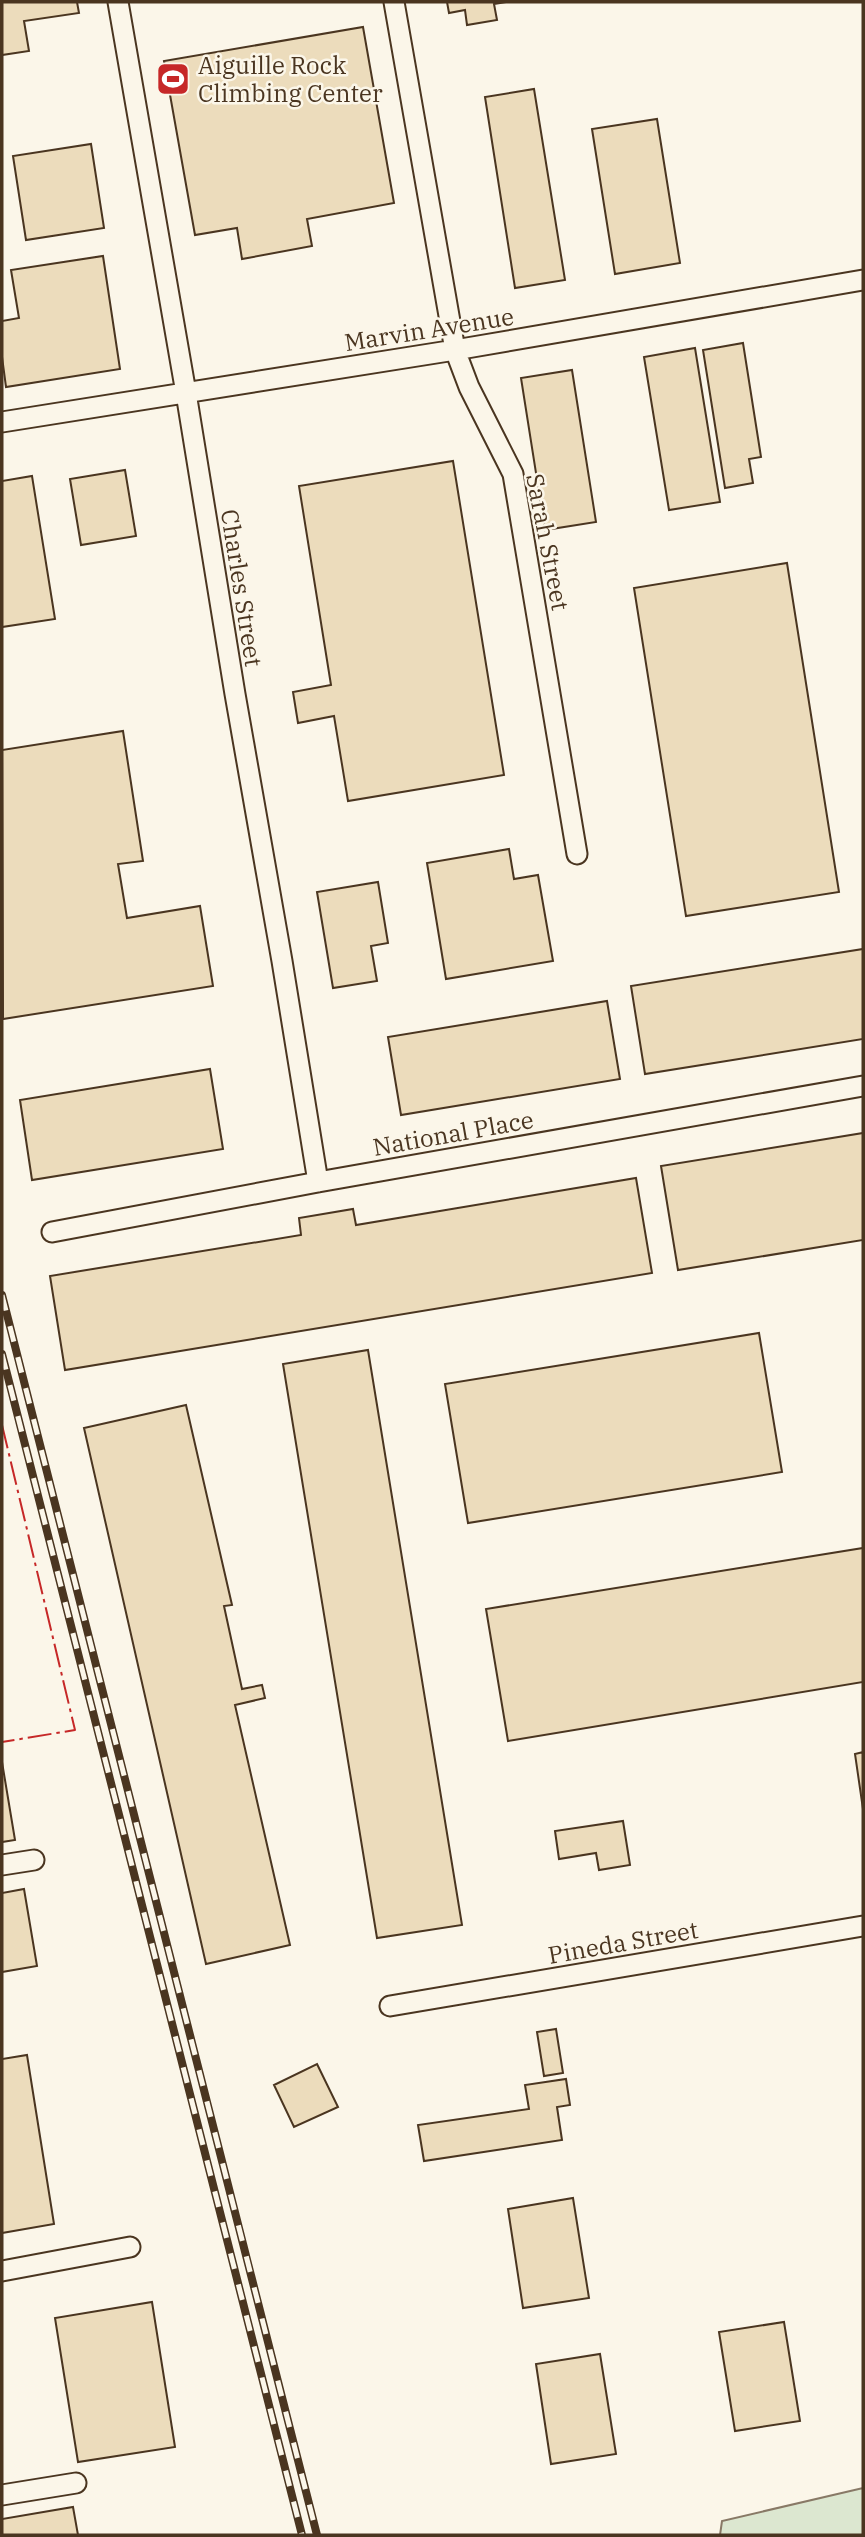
<svg xmlns="http://www.w3.org/2000/svg" width="865" height="2537" viewBox="0 0 865 2537" font-family="'IBM Plex Serif',serif">
  <style>
    .green { fill: #dce7d0; stroke: #887966; stroke-width: 2 }
    .building { fill: #ecdcbc; stroke: #4a3520; stroke-width: 2 }
    .lines { fill: none; stroke-linecap: round; stroke-linejoin: round }
    .minor-casing { stroke: #4a3520; stroke-width: 23 }
    .minor { stroke: #fbf6e9; stroke-width: 19 }
    .rail-casing { stroke: #4a3520; stroke-width: 8 }
    .rail { stroke: #fbf6e9; stroke-width: 5; stroke-dasharray: 16; stroke-linecap: butt }
    .power { stroke: #c62828; stroke-width: 2; stroke-dasharray: 24 5 3.5 5; stroke-linecap: butt }
    .labels { text-anchor: middle; dominant-baseline: central; stroke-width: 5; stroke-linejoin: round; paint-order: stroke }
    .poi-label { font-size: 24px; fill: #4a3520; stroke: #fbf6e9; text-anchor: start }
    .street-label { font-size: 24px; fill: #4a3520; stroke: #fbf6e9 }
  </style>
  <rect width="100%" height="100%" fill="#fbf6e9"/>
  <path class="green" d="M863 2488V2535H720L722 2521Z"/>
  <path class="building" d="M2 2H77L79 13 24 21 29 51 2 55Z
    M447 2H506L494 4 497 20 467 25 465 10 449 13Z
    M363 27 394 203 307 219 312 246 242 259 237 228 195 235 164 61Z
    M534 89 565 280 515 288 485 97Z
    M657 119 680 263 615 274 592 129Z
    M91 144 104 228 26 240 13 156Z
    M103 256 120 369 6 387 2 357V321L19 318 11 270Z
    M743 343 761 457 749 459 753 483 725 488 703 350Z
    M695 348 720 502 669 510 644 357Z
    M572 370 596 522 545 530 521 378Z
    M453 461 504 775 348 801 334 716 298 723 293 692 331 685 299 486Z
    M125 470 136 536 81 545 70 479Z
    M32 476 55 619 2 627V481Z
    M787 563 839 892 686 916 634 588Z
    M123 731 143 861 118 864 127 918 200 906 213 986 3 1019 2 750Z
    M509 849 514 879 538 875 553 961 446 979 427 863Z
    M378 882 388 943 371 946 377 981 333 988 317 892Z
    M863 949V1039L645 1074 631 986Z
    M607 1001 620 1079 401 1115 388 1037Z
    M210 1069 223 1149 32 1180 20 1100Z
    M863 1133V1240L678 1270 661 1166Z
    M636 1178 652 1273 65 1370 50 1276 301 1235 299 1218 353 1209 356 1225Z
    M759 1333 782 1472 468 1523 445 1384Z
    M368 1350 462 1925 377 1938 283 1364Z
    M186 1405 232 1605 224 1606 242 1689 262 1685 265 1698 235 1705 290 1945 206 1964 84 1428Z
    M863 1548V1682L508 1741 486 1609Z
    M863 1752V1809L855 1754Z
    M2 1762 15 1840 2 1842Z
    M623 1821 630 1865 599 1870 596 1853 559 1859 555 1831Z
    M24 1889 37 1966 2 1972V1893Z
    M556 2029 563 2073 544 2076 537 2032Z
    M27 2055 54 2224 2 2233V2059Z
    M317 2064 338 2107 294 2127 274 2085Z
    M566 2079 570 2105 557 2107 562 2140 424 2161 418 2125 529 2109 525 2085Z
    M573 2198 589 2298 523 2308 508 2209Z
    M152 2302 175 2447 78 2462 55 2318Z
    M784 2322 800 2421 735 2431 719 2332Z
    M600 2354 616 2454 551 2464 536 2364Z
    M73 2507 78 2535H2V2519Z"/>
  <g class="lines">
    <defs>
      <path id="minor" d="M118 2 186 393 235 694 282 961 318 1182
        M394 2 455 350 469 387 513 474 577 854
        M2 422 455 350 863 280
        M52 1232 318 1182 863 1086
        M2 1865 34 1860
        M390 2006 863 1926
        M2 2271 130 2247
        M2 2495 76 2483"/>
    </defs>
    <use href="#minor" class="minor-casing"/>
    <use href="#minor" class="minor"/>
    <defs>
      <path id="rail" d="M2 1295 317 2535
        M2 1354 302 2535"/>
    </defs>
    <use href="#rail" class="rail-casing"/>
    <use href="#rail" class="rail"/>
    <path class="power" d="M2 1425 75 1730 2 1742"/>
  </g>
  <defs>
    <symbol id="stadium-square" viewBox="-11 -11 22 22"><rect x="-9" y="-9" width="18" height="18" rx="4" fill="#c62828" stroke="#fbf6e9"/><path d="M0-5a6.5 5 0 1 0 0 10a6.5 5 0 1 0 0-10ZM-3.5-1.8h7v3.6h-7Z" fill="#fff"/></symbol>
  </defs>
  <g fill-rule="evenodd">
    <use href="#stadium-square" x="154" y="60" width="38" height="38"/>
  </g>
  <g class="labels">
    <g class="poi-label">
      <text x="198" y="65">Aiguille Rock<tspan x="198" dy="28">Climbing Center</tspan></text>
    </g>
    <g class="street-label">
      <text transform="translate(429 329) rotate(-9)">Marvin Avenue</text>
      <text transform="translate(548 542) rotate(79)">Sarah Street</text>
      <text transform="translate(242 588) rotate(81)">Charles Street</text>
      <text transform="translate(453 1133) rotate(-10)">National Place</text>
      <text transform="translate(623 1942) rotate(-10)">Pineda Street</text>
    </g>
  </g>
  <rect width="865" height="2537" fill="none" stroke="#4a3520" stroke-width="7"/>
</svg>
